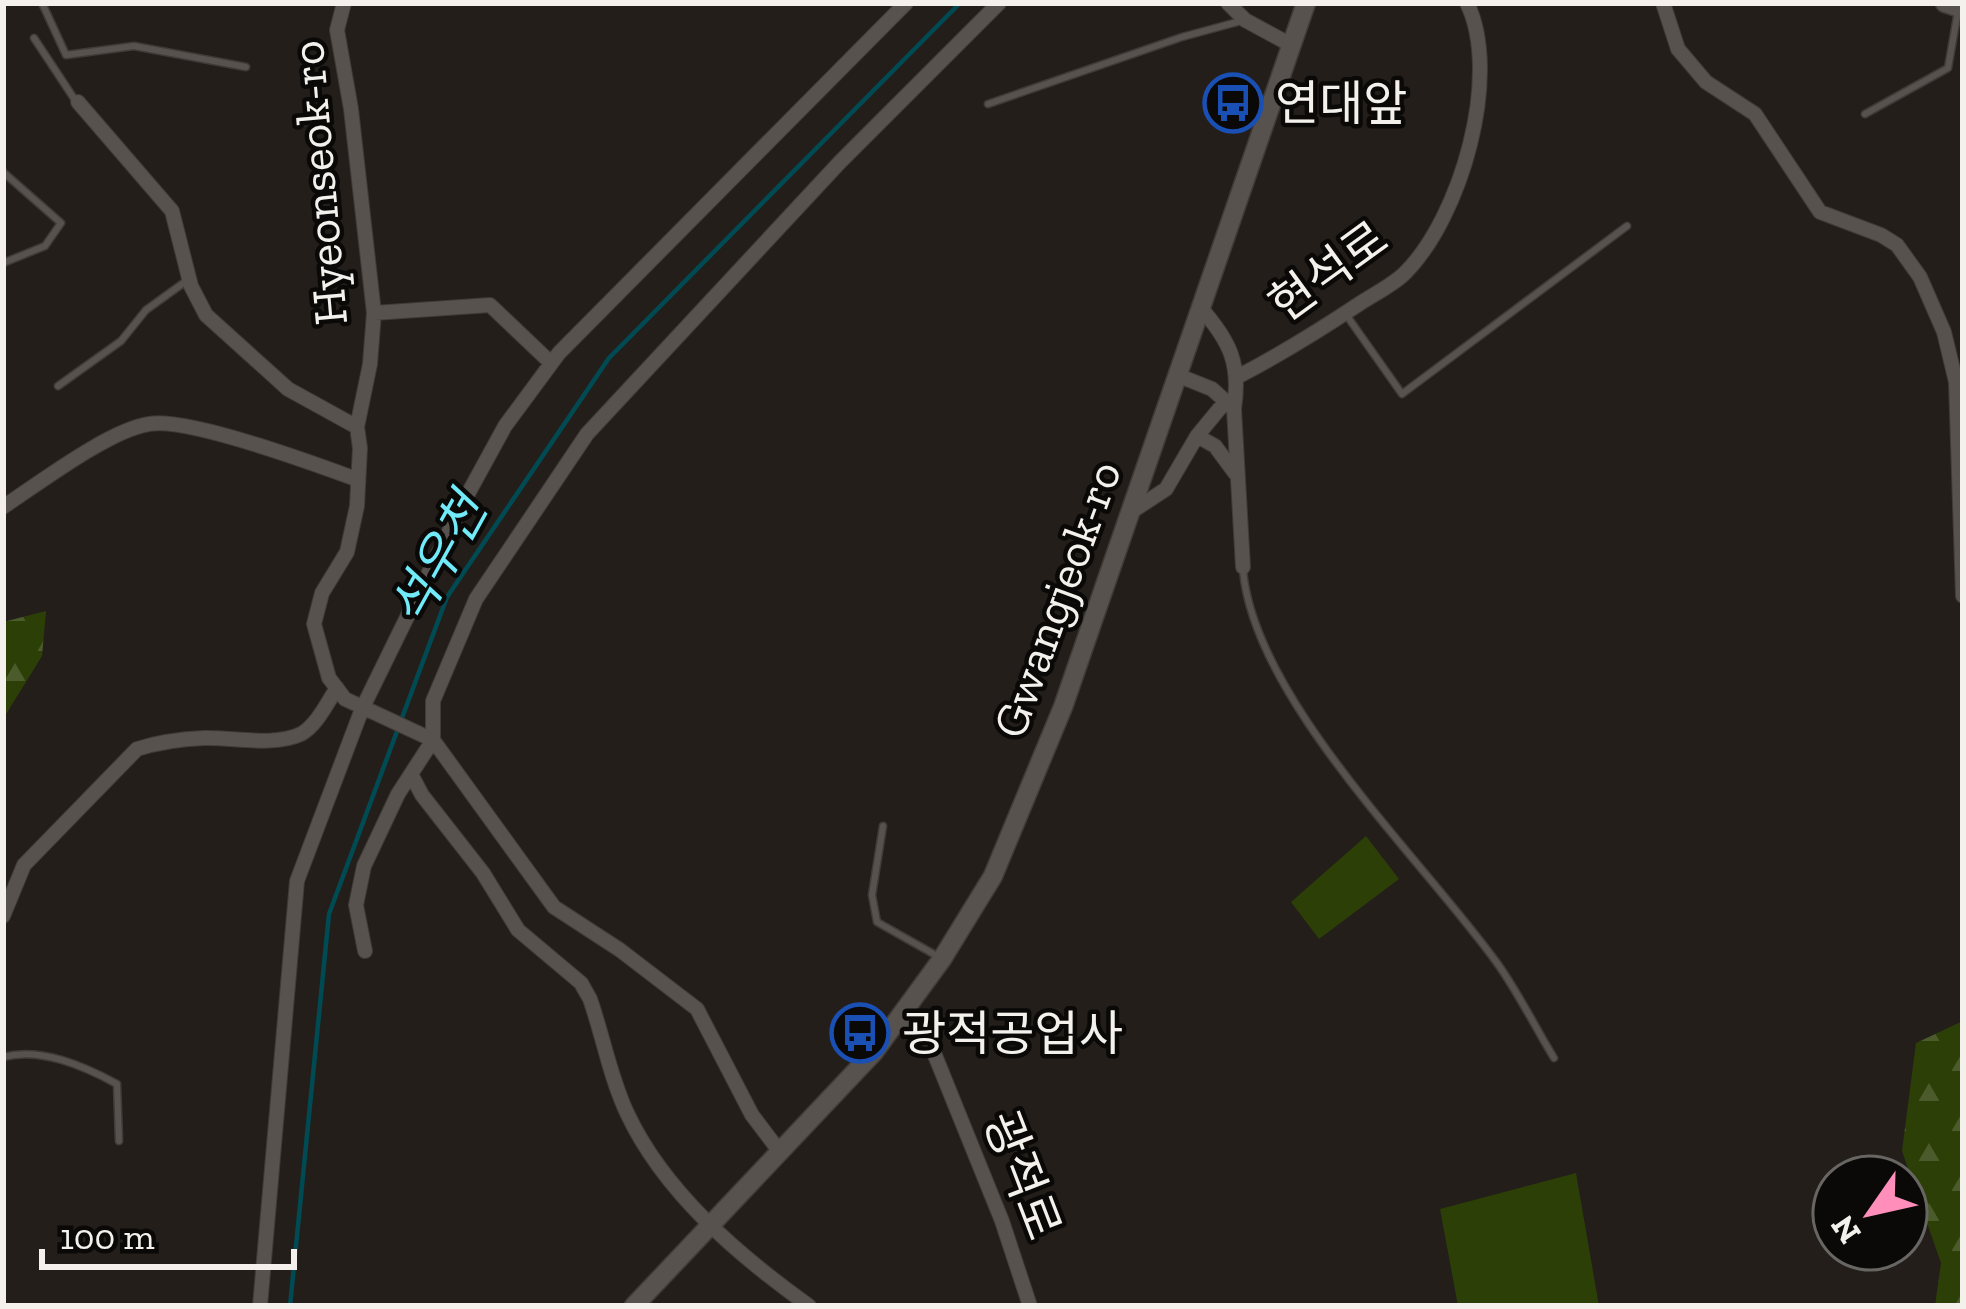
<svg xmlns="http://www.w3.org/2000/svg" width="1966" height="1309" font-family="'Zilla Slab','Noto Sans KR',serif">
<defs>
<pattern id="forest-firs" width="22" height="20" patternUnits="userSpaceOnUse" patternTransform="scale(3)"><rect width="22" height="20" fill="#2c3f07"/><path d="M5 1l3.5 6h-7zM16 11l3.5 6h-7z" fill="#4b5b2b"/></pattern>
</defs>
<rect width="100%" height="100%" fill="#231e1a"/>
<path fill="url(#forest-firs)" d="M46 611 42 656 3 719V622Z
M1963 1021V1306H1935L1941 1263 1902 1151 1916 1043Z"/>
<path fill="#2c3f07" d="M1366 836 1399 879 1319 939 1291 902Z
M1576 1173 1599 1306H1458L1440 1209Z"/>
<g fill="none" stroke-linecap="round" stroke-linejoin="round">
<path stroke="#004b53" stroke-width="4.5" d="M290 1306 329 914 447 597 609 358 960 3"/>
<defs>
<path id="lane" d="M42 3 66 55 134 46 246 67
M34 38 75 100
M988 104 1182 37 1241 21
M1865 114 1948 68 1958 11
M3 172 61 223 45 246 3 263
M1347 316 1402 394 1627 226
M58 386 121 341 146 310 189 279
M1243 570C1254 699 1422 859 1497 963 1518 992 1535 1027 1554 1058
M883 826 872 895 877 922 939 957
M3 1057C41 1047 84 1066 117 1084L119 1141"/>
<path id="street" d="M344 3 337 30 351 109 374 313 370 364 357 427
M1228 3 1245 20 1291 45
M1663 3 1678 49 1706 82 1755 114 1820 212 1881 235 1897 245 1920 277 1944 332 1956 382 1963 596
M78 102 172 211 191 286 206 315 288 389 357 427 360 448 357 506 347 552 322 593 314 624 329 678 345 699 433 740 554 907 620 950 697 1009 752 1115 780 1152
M1200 307C1230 341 1241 364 1234 409
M374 313 490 305 551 363
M1177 375 1212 389 1234 409 1243 567
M1239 376C1281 354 1320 330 1359 304 1374 294 1393 285 1405 273 1461 217 1502 75 1467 3
M1197 436 1215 446 1235 473
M3 507C38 484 109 430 149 424 188 417 315 464 356 479
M1131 512 1166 489 1197 436 1225 402
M412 776 422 795 483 873 518 930 581 983 590 999C603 1036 610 1077 627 1113 664 1192 738 1255 809 1306
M3 916 24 865 137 749C159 742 181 739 204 738 233 737 273 747 301 734 317 725 327 703 337 688
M365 951 356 905 364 866 398 794 433 740V701L476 599 587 434 840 162 999 3
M901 1015 928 1038 1002 1221 1030 1306
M260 1306 297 881 362 709 464 501 505 426 559 353 906 3"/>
<path id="secondary" d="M1945 3 1963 9
M634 1306 874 1052 942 959 993 876 1063 707 1306 3"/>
</defs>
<use href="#lane" stroke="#3f3b38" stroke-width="9"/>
<use href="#street" stroke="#3f3b38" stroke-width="16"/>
<use href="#secondary" stroke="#3f3b38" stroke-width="21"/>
<use href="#lane" stroke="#57524d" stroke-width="6"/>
<use href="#street" stroke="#57524d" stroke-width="14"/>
<use href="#secondary" stroke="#57524d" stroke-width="18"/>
</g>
<defs>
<symbol id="bus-ring" viewBox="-11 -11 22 22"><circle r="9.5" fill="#0a0907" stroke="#1a4fb4" stroke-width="1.5"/><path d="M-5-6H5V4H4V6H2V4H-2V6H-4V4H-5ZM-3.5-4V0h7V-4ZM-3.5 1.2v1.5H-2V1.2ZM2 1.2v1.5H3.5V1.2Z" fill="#1a4fb4"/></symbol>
</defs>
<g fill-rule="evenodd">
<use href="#bus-ring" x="1200" y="70" width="66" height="66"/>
<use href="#bus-ring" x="827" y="1000" width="66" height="66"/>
</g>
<g text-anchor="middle" stroke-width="9" stroke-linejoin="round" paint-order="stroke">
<g font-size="48" fill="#f4f1ed" stroke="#0a0907" text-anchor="start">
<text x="1275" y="120">연대앞</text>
<text x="902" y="1050">광적공업사</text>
</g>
<g font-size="48" fill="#f4f1ed" stroke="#0a0907">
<text transform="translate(318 183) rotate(-95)" y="17">Hyeonseok-ro</text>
<text transform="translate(1328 271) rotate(-36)" y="17">현석로</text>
<text transform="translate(1056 599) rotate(-70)" y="17">Gwangjeok-ro</text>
<text transform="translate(1023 1175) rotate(69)" y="17">광적로</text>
</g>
<g font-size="51" font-style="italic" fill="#71eaf9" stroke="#0a0907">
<text transform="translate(438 560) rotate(-61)" y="18">석우천</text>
</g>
</g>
<rect width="1966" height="1309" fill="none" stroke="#f4f1ed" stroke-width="12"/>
<g transform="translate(1870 1213) rotate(236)"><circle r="57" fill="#0a0907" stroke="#686663" stroke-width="3"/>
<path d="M0-9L21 45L0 30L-21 45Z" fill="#ff8eba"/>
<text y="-18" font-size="33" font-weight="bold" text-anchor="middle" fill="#f4f1ed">N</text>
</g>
<path d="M42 1249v18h252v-18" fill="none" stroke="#f4f1ed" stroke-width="6"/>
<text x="60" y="1249" font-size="36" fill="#f4f1ed" stroke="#0a0907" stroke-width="9" paint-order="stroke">100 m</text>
</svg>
